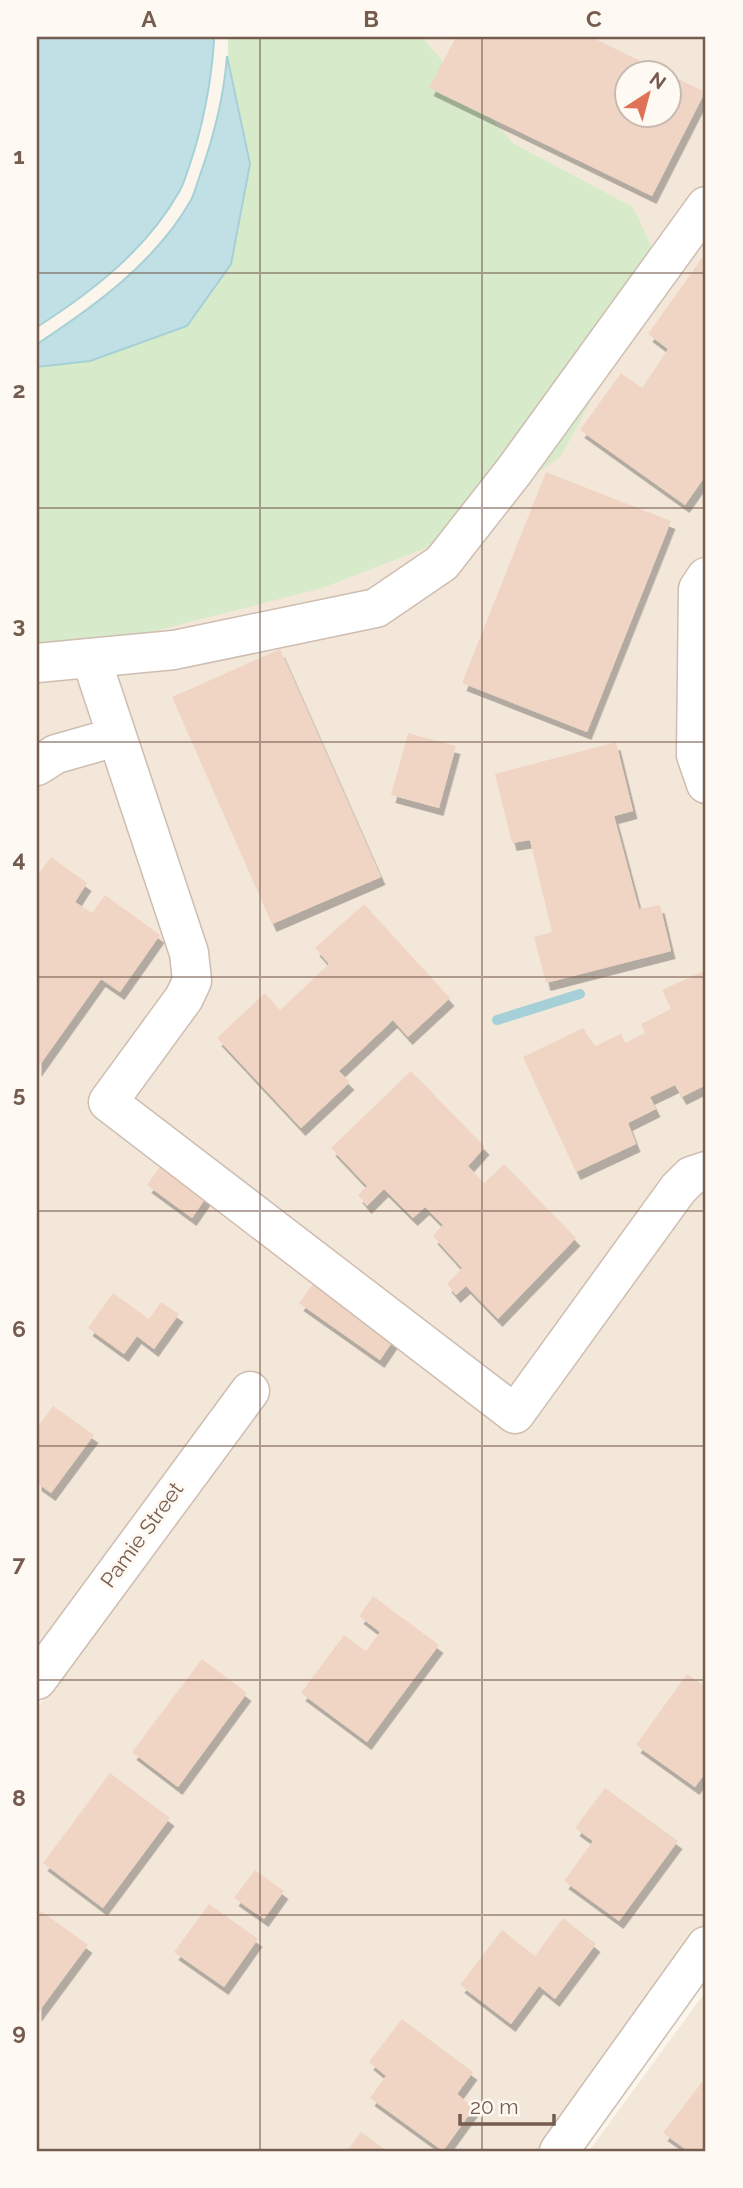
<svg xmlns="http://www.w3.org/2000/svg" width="743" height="2188" font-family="Raleway,sans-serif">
<defs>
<filter id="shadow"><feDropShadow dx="4.5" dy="8" stdDeviation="0" flood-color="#0004"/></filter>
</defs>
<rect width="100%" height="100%" fill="#fcf5eb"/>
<path fill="#f3e7da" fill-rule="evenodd" d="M422 37H706V1936L549 2151H37V1708L247 1419 37 1652V655L662 268 633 207 513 143ZM628 74H670V116H628Z
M706 1991V2151H589Z"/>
<path fill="#d7eac9" d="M228 37H422L513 143 633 207 662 268 561 456 436 544 322 588 119 640 37 655V367L90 361 231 264Z"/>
<path fill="#c0e0e5" stroke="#a6d0d7" stroke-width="2" d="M37 37H213L214 41C211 84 203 126 189 167 186 175 184 184 179 192 146 250 92 292 37 327Z
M227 56 250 164 231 264 187 326 90 361 37 367V344C95 306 156 262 191 200 195 192 197 183 200 175 214 136 224 96 227 56Z"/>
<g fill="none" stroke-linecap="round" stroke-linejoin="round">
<path stroke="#a6d0d7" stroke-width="10" d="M497 1020 580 994"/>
</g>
<path fill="#f0d5c4" filter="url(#shadow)" d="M456 37H591L667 74H628V116H670V75L705 92 652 196 429 88Z
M702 258 706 261V475L685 505 580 430 621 373 642 388 668 349 648 334Z
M546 472 671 521 587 732 462 683Z
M280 649 381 877 272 924 172 697Z
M408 733 456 746 439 808 391 795Z
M616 742 633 811 614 816 639 909 660 905 671 951 546 983 534 937 552 932 530 840 512 843 495 774Z
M51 857 87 883 75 902 92 913 105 895 160 935 120 992 101 979 37 1069V876Z
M364 904 450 998 408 1037 393 1020 339 1071 350 1082 301 1128 217 1038 265 993 280 1010 329 964 315 948Z
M706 970V1085L682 1097 675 1085 650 1097 656 1109 628 1123 636 1144 576 1172 523 1057 583 1028 595 1046 621 1034 625 1043 645 1033 641 1024 671 1009 662 990Z
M411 1071 485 1147 468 1166 484 1183 504 1164 576 1238 498 1319 466 1286 456 1295 447 1284 462 1268 433 1236 443 1225 425 1207 413 1218 384 1189 367 1206 358 1195 367 1186 331 1148Z
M167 1157 212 1189 192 1218 147 1185Z
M321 1273 401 1329 380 1360 299 1303Z
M113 1293 149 1319 161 1302 179 1314 154 1349 137 1336 124 1354 88 1328Z
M53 1406 94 1435 51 1493 37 1483V1428Z
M373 1596 439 1645 367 1742 301 1693 344 1635 366 1651 380 1632 359 1616Z
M202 1659 247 1693 178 1787 132 1752Z
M687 1674 706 1687V1772L695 1787 636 1745Z
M110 1773 170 1818 103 1908 43 1863Z
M605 1788 678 1841 619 1921 564 1881 593 1841 575 1828Z
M255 1870 284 1891 264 1919 234 1898Z
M209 1904 258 1939 224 1987 174 1952Z
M41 1911 88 1945 37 2014V1918Z
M563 1918 596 1944 555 1999 539 1986 511 2024 460 1985 502 1930 535 1956Z
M402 2019 473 2072 457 2094 474 2108 443 2151 370 2098 386 2076 369 2062Z
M702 2082 706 2085V2151H688L663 2133Z
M361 2132 387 2151H347Z"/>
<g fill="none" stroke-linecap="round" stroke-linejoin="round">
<defs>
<path id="minor" d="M706 577 698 589 696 755 706 784
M91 658 189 953 192 981 184 998 108 1102 515 1414 678 1189 691 1176 706 1171
M37 663 174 650 376 608 442 563 514 471 706 206
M37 766 56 754 116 737
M37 1680 250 1391
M559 2151 706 1946"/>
</defs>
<use href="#minor" stroke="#cebdb1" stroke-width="41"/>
<use href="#minor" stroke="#fff" stroke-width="38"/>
</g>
<path fill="none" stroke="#765c4f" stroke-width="2" stroke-opacity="0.55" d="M260 37V2151M482 37V2151M37 273H706M37 508H706M37 742H706M37 977H706M37 1211H706M37 1446H706M37 1680H706M37 1915H706"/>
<g text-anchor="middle" stroke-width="6" stroke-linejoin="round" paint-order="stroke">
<g font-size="21" fill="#765c4f" stroke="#fef9f2">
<text transform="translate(142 1535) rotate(-54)" y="7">Pamie Street</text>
</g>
</g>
<rect width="743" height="2188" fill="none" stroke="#fef9f2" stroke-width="77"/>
<g transform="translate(648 94) rotate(36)"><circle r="33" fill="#fef9f2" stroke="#c8bab1" stroke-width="2"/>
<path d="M0-5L12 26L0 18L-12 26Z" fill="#df7357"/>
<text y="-10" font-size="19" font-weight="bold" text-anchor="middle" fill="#765c4f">N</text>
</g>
<path d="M460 2114v10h94v-10" fill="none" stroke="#765c4f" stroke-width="3.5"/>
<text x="470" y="2114" font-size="21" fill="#765c4f" stroke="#fef9f2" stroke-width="5" paint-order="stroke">20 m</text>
<rect x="38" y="38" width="666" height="2112" fill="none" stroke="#765c4f" stroke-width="2.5"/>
<g font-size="23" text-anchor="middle" font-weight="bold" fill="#765c4f">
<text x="149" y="27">A</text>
<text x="371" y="27">B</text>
<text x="594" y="27">C</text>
<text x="19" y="164">1</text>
<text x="19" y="398">2</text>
<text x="19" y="633">3</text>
<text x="19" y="867">4</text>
<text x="19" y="1102">5</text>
<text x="19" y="1337">6</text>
<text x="19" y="1571">7</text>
<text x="19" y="1806">8</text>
<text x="19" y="2040">9</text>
</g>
</svg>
